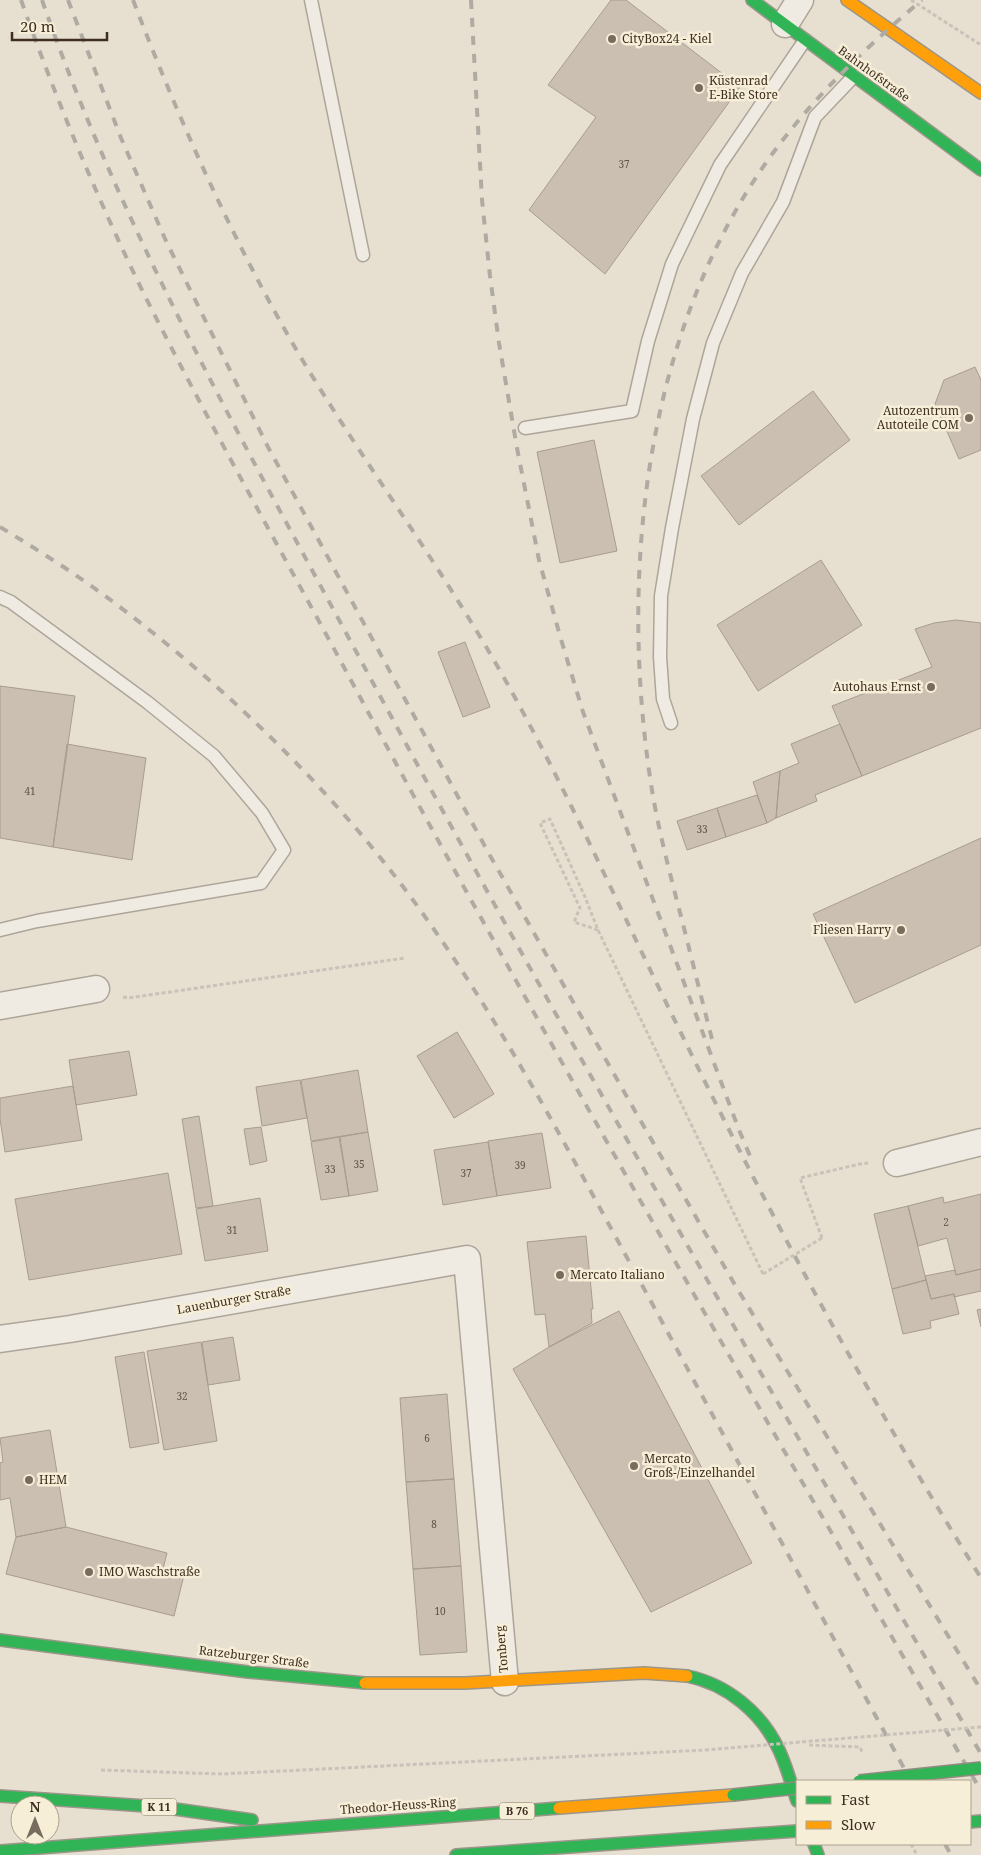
<svg xmlns="http://www.w3.org/2000/svg" width="981" height="1855" font-family="'Noto Serif',serif">
<rect width="100%" height="100%" fill="#e7e0d1"/>
<path fill="#cbbfb2" stroke="#a89c90" d="M611 0H626L740 87 605 274 529 210 596 117 548 85Z
M975 367 981 380V450L959 459 935 404 944 380Z
M813 391 850 440 739 525 701 476Z
M594 440 617 551 560 563 537 452Z
M821 560 862 625 758 691 717 625Z
M956 620 981 623V728L862 776 832 706 932 667 915 629 934 623Z
M465 642 490 707 463 717 438 652Z
M0 686 75 696 53 847 0 838Z
M840 724 862 776 815 795 817 801 776 818 780 771 799 763 791 744Z
M67 744 146 758 132 860 53 847Z
M780 771 776 818 767 823 753 782Z
M757 795 767 823 726 837 717 808Z
M717 808 726 837 687 850 677 821Z
M981 838V945L855 1003 813 914Z
M457 1032 494 1094 454 1118 417 1056Z
M129 1051 137 1095 76 1105 69 1060Z
M358 1070 368 1132 311 1141 301 1080Z
M300 1080 307 1118 262 1126 256 1087Z
M73 1086 82 1140 5 1152 0 1119V1098Z
M199 1116 213 1206 196 1208 182 1119Z
M261 1127 267 1161 250 1165 244 1129Z
M368 1132 378 1191 349 1196 340 1137Z
M542 1133 551 1188 497 1196 488 1141Z
M339 1137 349 1196 321 1200 311 1142Z
M488 1142 497 1196 443 1205 434 1150Z
M168 1173 182 1254 29 1280 15 1199Z
M981 1194V1269L956 1275 947 1238 918 1246 908 1206 943 1197 944 1203Z
M260 1198 268 1251 205 1261 196 1209Z
M908 1206 926 1280 892 1289 874 1214Z
M586 1236 593 1309H591L592 1323 549 1347 545 1314 535 1315 527 1242Z
M981 1269V1291L954 1297V1294L931 1299 925 1276 955 1270 956 1275Z
M926 1280 931 1299 954 1294 959 1314 930 1321 931 1328 903 1334 892 1289Z
M981 1309V1327L977 1310Z
M619 1311 752 1563 651 1612 513 1369 549 1347Z
M233 1337 240 1380 208 1385 202 1342Z
M201 1342 217 1441 164 1450 147 1351Z
M144 1352 159 1443 130 1448 115 1357Z
M447 1394 454 1479 406 1482 400 1398Z
M50 1430 66 1527 16 1537 10 1498 0 1500V1463L3 1462 0 1438Z
M454 1479 461 1566 413 1569 406 1482Z
M66 1527 167 1553 163 1569 184 1575 174 1616 6 1574 16 1537Z
M461 1566 467 1652 420 1655 413 1569Z"/>
<g fill="none" stroke-linecap="round" stroke-linejoin="round">
<defs>
<path id="lane" d="M311 0 363 255
M525 428 632 411 648 341 672 264 720 165 805 40
M0 597 11 602 147 702 214 756 262 813 284 850 261 883 37 921 0 930
M671 723 663 699 660 657 661 596 672 528 693 419 713 343 742 273 783 202 815 117 854 76"/>
<path id="street" d="M785 24 800 0
M0 1006 96 989
M897 1163 981 1142
M0 1339 70 1329 467 1259 505 1682"/>
<path id="fast" d="M752 0 981 170
M0 1640 248 1672 365 1683
M687 1676C727 1684 762 1713 779 1750 787 1767 791 1784 797 1801
M0 1796 161 1807 252 1820
M970 1822 981 1821
M814 1844 818 1855
M0 1851 559 1808
M456 1855 797 1831"/>
<path id="slow" d="M847 0 981 93
M365 1683H465L644 1673 687 1676
M559 1808 733 1795"/>
</defs>
<use href="#lane" stroke="#ada599" stroke-width="15"/>
<use href="#street" stroke="#ada599" stroke-width="29"/>
<use href="#fast" stroke="#9c958a" stroke-width="14"/>
<use href="#slow" stroke="#9c958a" stroke-width="14"/>
<path stroke="#c8c2b9" stroke-width="3" stroke-dasharray="4 2.5" stroke-linecap="butt" d="M911 0 981 45
M598 930 574 922 580 908 540 823 550 819 585 897 598 930 763 1274
M123 997 128 998 405 958
M822 1238 800 1178 860 1164 868 1163
M809 1745 860 1747 862 1752
M101 1770 222 1774 705 1750
M911 1844 917 1855"/>
<use href="#lane" stroke="#efebe3" stroke-width="12"/>
<use href="#street" stroke="#efebe3" stroke-width="26"/>
<use href="#fast" stroke="#30b455" stroke-width="11"/>
<use href="#slow" stroke="#ff9f0a" stroke-width="11"/>
<path stroke="#afaaa2" stroke-width="4" stroke-dasharray="9 9" stroke-linecap="butt" d="M21 0C56 99 97 198 143 292 207 420 278 545 346 671 549 1049 766 1419 981 1791
M42 0C122 231 244 443 359 657 558 1027 771 1390 981 1754
M68 0 121 138 166 241 268 447 488 852 635 1111 735 1285 981 1690
M133 0C179 120 232 239 297 351 366 467 448 575 513 694 574 805 625 920 681 1033 772 1220 871 1402 981 1578
M471 0 482 200 490 276 499 343 517 448 539 560 560 636 583 712 739 1130 750 1156
M0 527C38 550 76 574 112 601 204 670 291 751 365 839 475 970 554 1125 636 1274 728 1443 819 1612 911 1781
M712 1039C700 993 689 947 677 901 667 862 657 823 651 784 618 569 645 318 782 141 822 89 871 43 922 0
M945 1844 951 1855"/>
<defs>
<path id="fast-bridge" d="M859 1781 981 1768
M733 1795 797 1788"/>
</defs>
<use href="#fast-bridge" stroke="#928b80" stroke-width="14" stroke-linecap="butt"/>
<path stroke="#c8c2b9" stroke-width="3" stroke-dasharray="4 2.5" stroke-linecap="butt" d="M763 1274 822 1238
M705 1750 981 1727"/>
<use href="#fast-bridge" stroke="#30b455" stroke-width="11"/>
</g>
<g fill="#786c5e" stroke="#f7eed8" stroke-width="2">
<circle cx="612" cy="39" r="5"/>
<circle cx="699" cy="88" r="5"/>
<circle cx="969" cy="418" r="5"/>
<circle cx="931" cy="687" r="5"/>
<circle cx="901" cy="930" r="5"/>
<circle cx="560" cy="1275" r="5"/>
<circle cx="634" cy="1466" r="5"/>
<circle cx="29" cy="1480" r="5"/>
<circle cx="89" cy="1572" r="5"/>
</g>
<g text-anchor="middle" stroke-width="5" stroke-linejoin="round" paint-order="stroke">
<g font-size="10" fill="#605244">
<text x="624" y="168">37</text>
<text x="30" y="795">41</text>
<text x="702" y="833">33</text>
<text x="359" y="1168">35</text>
<text x="520" y="1169">39</text>
<text x="330" y="1173">33</text>
<text x="466" y="1177">37</text>
<text x="946" y="1226">2</text>
<text x="232" y="1234">31</text>
<text x="182" y="1400">32</text>
<text x="427" y="1442">6</text>
<text x="434" y="1528">8</text>
<text x="440" y="1615">10</text>
</g>
<g fill="#f7eed8" stroke="#756857" stroke-width="1">
<rect x="141.5" y="1798.5" width="35" height="17" rx="4"/>
<rect x="499.5" y="1802.5" width="35" height="17" rx="4"/>
</g>
<g font-size="11" font-weight="bold" fill="#3d2e20">
<text x="159" y="1811">K 11</text>
<text x="517" y="1815">B 76</text>
</g>
<g font-size="12" fill="#3d2e20" stroke="#f7eed8" text-anchor="start">
<text x="622" y="43">CityBox24 - Kiel</text>
<text x="709" y="85">Küstenrad<tspan x="709" dy="14">E-Bike Store</tspan></text>
<text x="959" y="415" text-anchor="end">Autozentrum<tspan x="959" dy="14">Autoteile COM</tspan></text>
<text x="921" y="691" text-anchor="end">Autohaus Ernst</text>
<text x="891" y="934" text-anchor="end">Fliesen Harry</text>
<text x="570" y="1279">Mercato Italiano</text>
<text x="644" y="1463">Mercato<tspan x="644" dy="14">Groß-/Einzelhandel</tspan></text>
<text x="39" y="1484">HEM</text>
<text x="99" y="1576">IMO Waschstraße</text>
</g>
<g font-size="12" fill="#3d2e20" stroke="#f7eed8">
<text transform="translate(874 74) rotate(36)" y="4">Bahnhofstraße</text>
<text transform="translate(234 1300) rotate(-10)" y="4">Lauenburger Straße</text>
<text transform="translate(502 1649) rotate(-95)" y="4">Tonberg</text>
<text transform="translate(254 1657) rotate(7)" y="4">Ratzeburger Straße</text>
<text transform="translate(398 1806) rotate(-4)" y="4">Theodor-Heuss-Ring</text>
</g>
</g>
<rect x="796" y="1780" width="175" height="65" fill="#f7eed8" stroke="#ada18e"/>
<rect x="806" y="1796" width="25" height="8" fill="#30b455" stroke="#ada18e"/>
<text x="841" y="1805" font-size="15" fill="#3d2e20">Fast</text>
<rect x="806" y="1821" width="25" height="8" fill="#ff9f0a" stroke="#ada18e"/>
<text x="841" y="1830" font-size="15" fill="#3d2e20">Slow</text>
<g transform="translate(35 1820)"><circle r="24" fill="#f7eed8" stroke="#ada18e"/>
<path d="M0-4L9 19L0 12L-9 19Z" fill="#786c5e"/>
<text y="-8" font-size="14" font-weight="bold" text-anchor="middle" fill="#3d2e20">N</text>
</g>
<path d="M12 32v8h95v-8" fill="none" stroke="#3d2e20" stroke-width="2.5"/>
<text x="20" y="32" font-size="15" fill="#3d2e20" stroke="#f7eed8" stroke-width="4" paint-order="stroke">20 m</text>
</svg>
